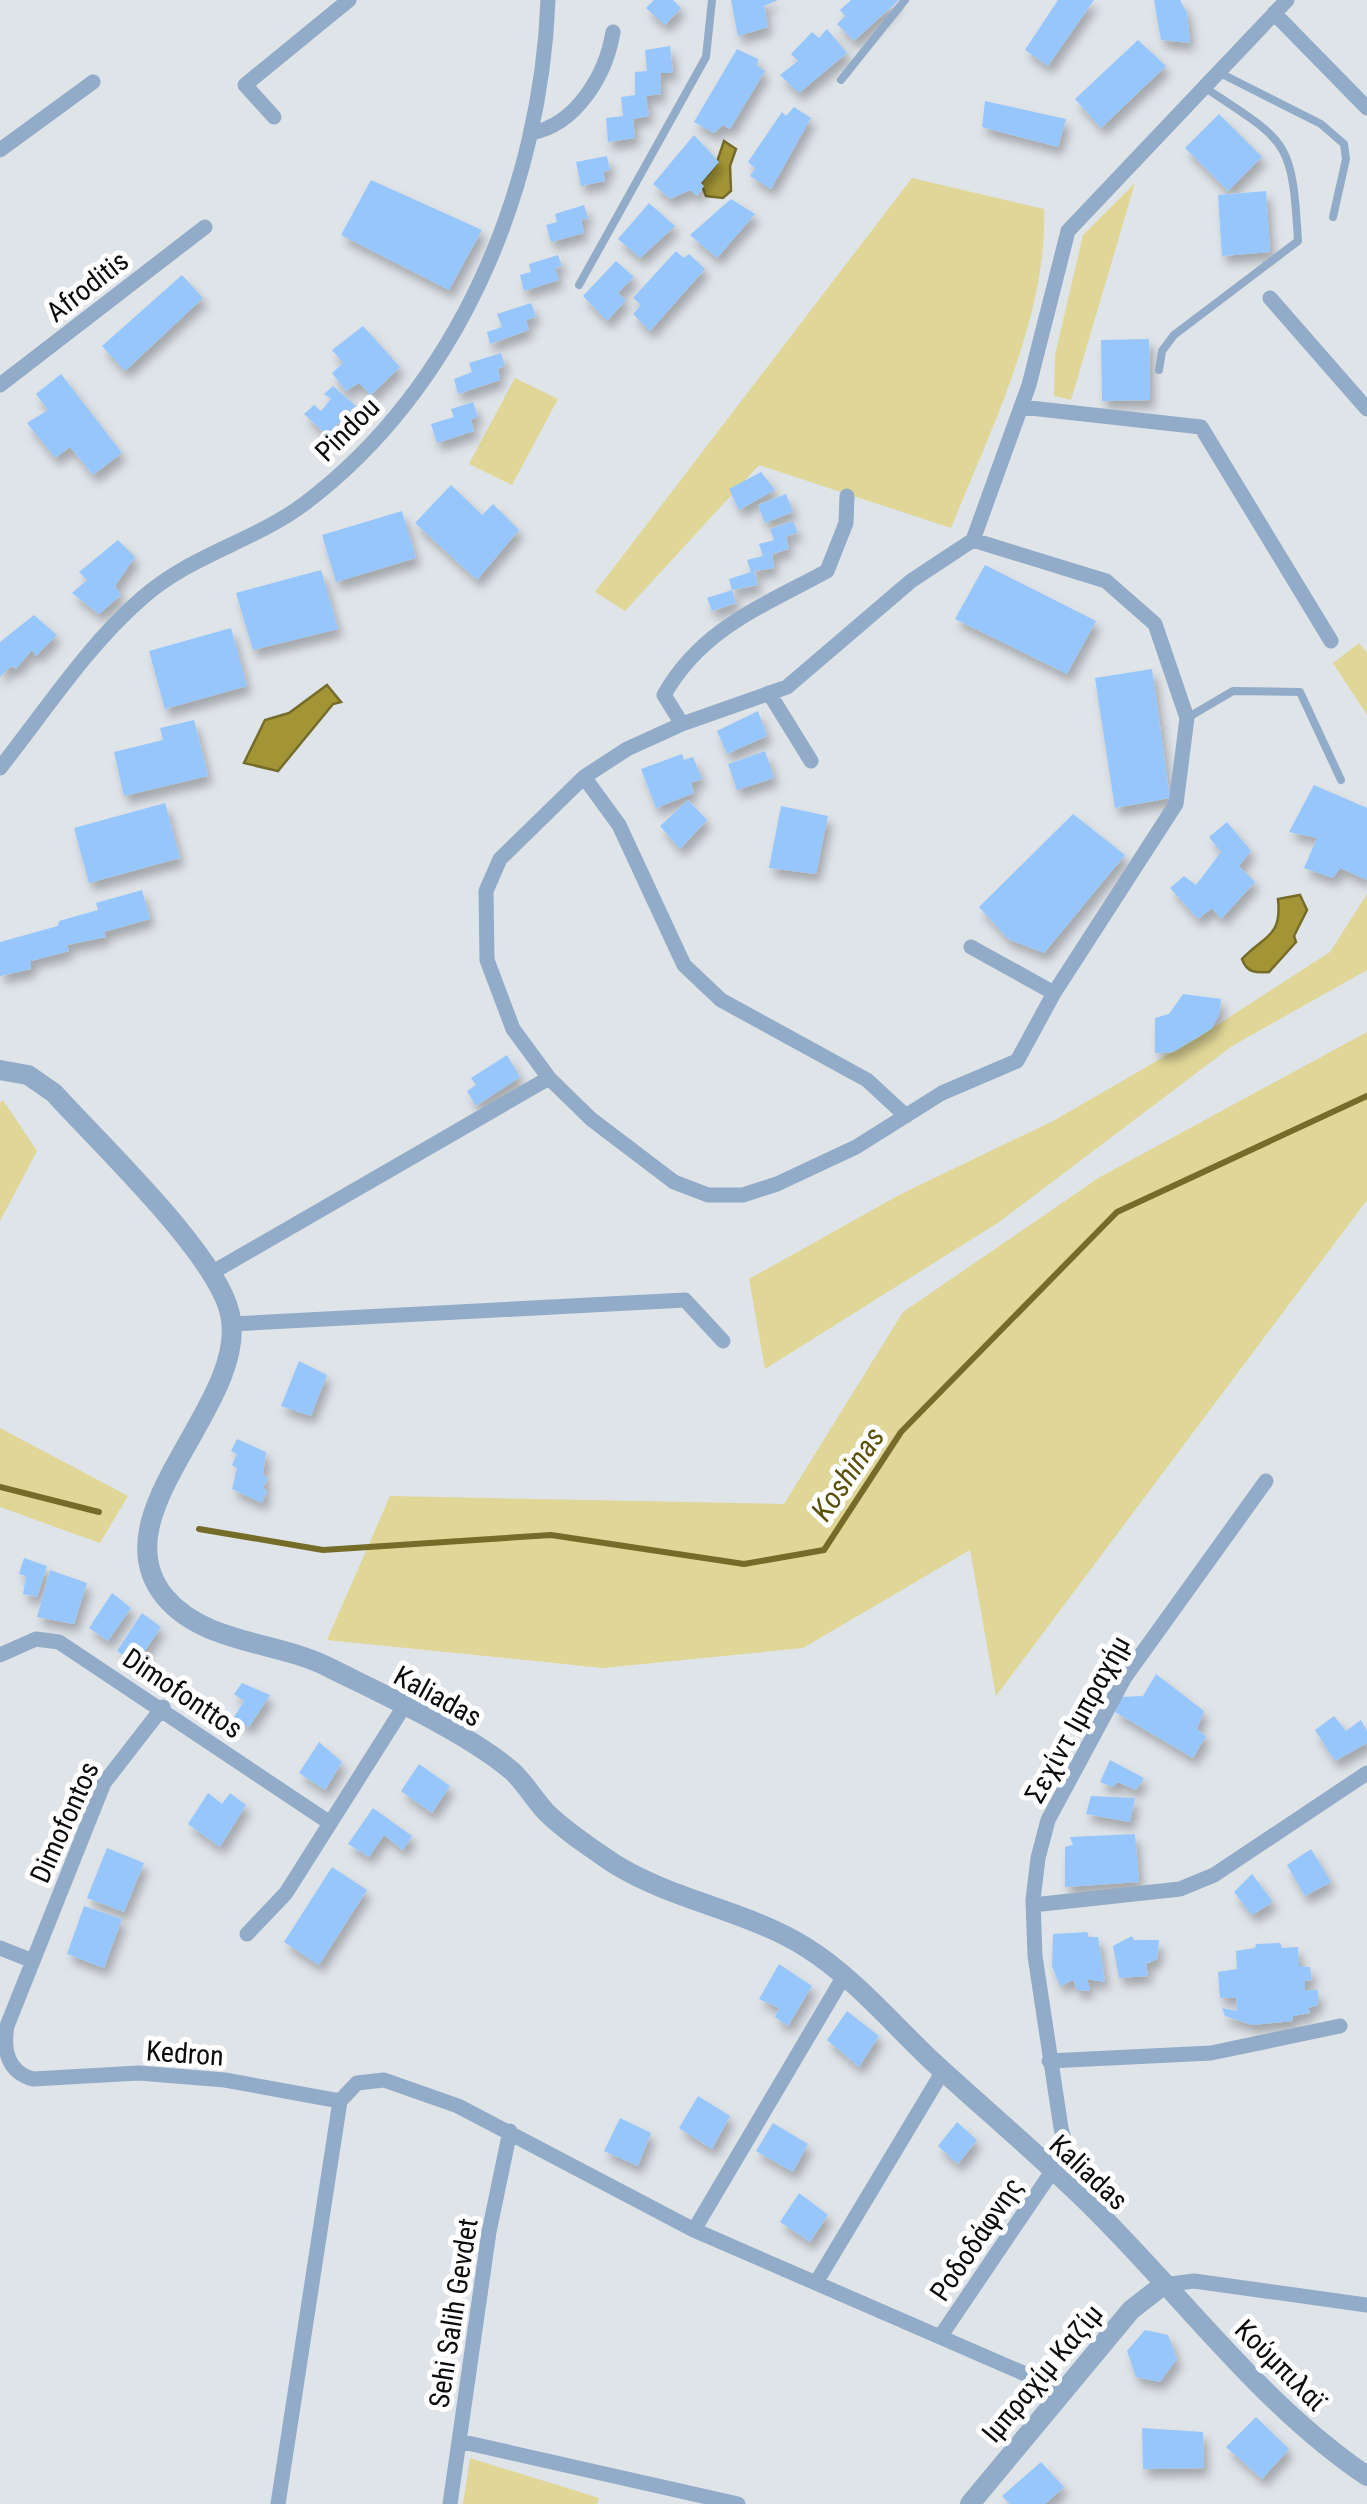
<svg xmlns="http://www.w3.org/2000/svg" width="1367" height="2504" font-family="'Roboto Condensed',sans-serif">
<defs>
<filter id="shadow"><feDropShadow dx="4.5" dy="8" stdDeviation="5" flood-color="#0004"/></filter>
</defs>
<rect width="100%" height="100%" fill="#dfe4e9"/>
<path fill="#dfd697" d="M912 178 1044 209C1048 315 990 431 951 528L759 465 625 611 595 592Z
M1135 183 1071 400 1054 396 1055 355 1083 235Z
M515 378 558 399 512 485 469 464Z
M1359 643 1367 653V715L1333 663Z
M1367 894V970L1232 1046 999 1222 765 1369 749 1279 901 1194 1053 1121 1200 1036 1330 952Z
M1367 1032V1200L996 1696 970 1550 803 1648 603 1668 327 1640 390 1496 784 1504 903 1312 1100 1177Z
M3 1100 37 1151 0 1221V1103Z
M0 1428 128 1496 100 1543 0 1507Z
M470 2458 599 2498 597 2504H463Z"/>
<path fill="#a39536" stroke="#756c2a" stroke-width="2.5" d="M724 141 736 149 730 166 731 191 723 198 706 196 701 183 716 165Z
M327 685 341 702 333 704 278 771 244 763 265 720 289 713Z
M1300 895 1307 910 1294 936 1296 942 1269 972C1256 973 1247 973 1242 959 1266 934 1282 937 1278 899Z"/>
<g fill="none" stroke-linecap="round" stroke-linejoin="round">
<path stroke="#756c2a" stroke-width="6" d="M0 1487 99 1512
M199 1529 323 1550 551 1535 744 1564 824 1550 901 1432 1117 1212 1367 1096"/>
</g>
<path fill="#96c6fc" filter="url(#shadow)" d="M654 0H673L681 8 665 25 646 8Z
M731 0H778L764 6 768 27 738 36Z
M851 0H899L854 41 837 24 845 16 840 10Z
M1058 0H1094L1048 66 1025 50Z
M1154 0H1180L1187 13 1190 43 1161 40Z
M827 29 847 53 799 93 780 75 798 61 791 54 812 32 819 38Z
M1138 40 1166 66 1101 128 1075 99Z
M670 46 673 73H660L661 94 646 96 649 116 633 119 635 138 608 142 606 118 623 116 621 97 635 95V72L647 71 645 50Z
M737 49 758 59 757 66 765 71 730 129 723 125 714 133 694 122Z
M985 101 1066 119 1058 147 982 127Z
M794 107 811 118 771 189 750 176 755 168 748 162 782 112 786 116Z
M1219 114 1262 157 1228 191 1185 148Z
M694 135 719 162 701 183 704 186 697 196 690 190 670 199 653 184Z
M607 156 610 170 603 172 605 181 581 186 576 162Z
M371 180 482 230 449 290 341 235Z
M1266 191 1270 252 1222 256 1218 195Z
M731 199 755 214 717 258 690 235Z
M649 203 675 226 640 258 618 239Z
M584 205 588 218 581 220 584 233 551 242 546 225 557 222 555 214Z
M676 251 684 258 689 254 705 269 650 331 633 314 641 305 633 298Z
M558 255 562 266 555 268 559 280 524 291 520 275 531 272 529 264Z
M616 261 634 277 618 293 626 300 607 321 583 296Z
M182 275 203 298 125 371 102 346Z
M531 303 536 317 526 320 529 330 490 344 487 332 502 327 497 314Z
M363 326 400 367 371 395 359 383 346 391 332 373 343 363 332 350Z
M1149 339 1150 400 1102 401 1101 340Z
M501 353 505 366 498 368 500 380 458 394 454 379 472 372 469 363Z
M61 374 122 453 93 475 70 447 55 458 27 423 48 410 36 394Z
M333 386 358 408 335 426 339 429 330 438 304 414 314 405 321 411 331 399 324 394Z
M473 402 478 417 471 419 474 431 437 443 431 424 454 417 451 409Z
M761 472 775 490 739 510 729 489Z
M451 485 482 515 493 504 519 530 477 580 415 523Z
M786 494 793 512 765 523 758 505Z
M402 511 416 558 336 582 322 535Z
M793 521 798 533 786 536 789 549 772 554 774 568 754 571 758 585 732 590 729 579 751 572 747 560 763 556 759 544 774 540 770 529Z
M118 540 135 557 115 586 121 595 99 614 72 593 87 580 79 572Z
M985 565 1096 621 1067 674 955 619Z
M321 570 338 629 253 650 236 593Z
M732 590 736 603 712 611 707 598Z
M34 615 57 635 36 656 32 650 16 669 11 666 0 677V642Z
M231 628 247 686 165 709 149 651Z
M1152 669 1170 798 1115 808 1095 678Z
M758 711 767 736 727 754 717 731Z
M194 720 208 776 124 796 114 752 163 740 160 728Z
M765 751 774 778 737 790 728 764Z
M682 754 684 760 693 757 702 779 691 783 694 793 656 808 641 769Z
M1314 785 1367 808V880L1340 868 1333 878 1304 868 1317 838 1289 832Z
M688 800 707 820 680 849 660 826Z
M165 803 180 858 89 883 74 828Z
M781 806 828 816 816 874 769 868Z
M1073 814 1125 855 1044 953 1008 939 979 907Z
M1227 822 1251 851 1239 866 1255 882 1221 919 1212 908 1198 919 1170 888 1184 876 1196 885 1221 852 1209 837Z
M142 890 150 919 104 932 106 937 67 945 69 951 31 961V969L0 976V942L58 926 59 921 98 910 96 903Z
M1183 994 1221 999 1219 1015 1211 1029 1190 1042 1173 1052 1155 1053V1018L1169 1014Z
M507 1055 520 1077 476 1106 467 1091 476 1085 471 1078Z
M299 1361 327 1375 311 1416 281 1406Z
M237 1439 266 1452 263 1475 268 1478 263 1488 267 1491 262 1503 232 1489 237 1468 232 1465 237 1454 231 1451Z
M24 1558 47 1566 37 1597 23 1594 26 1576 19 1574Z
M50 1570 87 1583 74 1624 37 1617Z
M112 1593 131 1608 108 1641 89 1628Z
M142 1613 161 1627 136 1664 117 1651Z
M1156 1674 1204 1711 1197 1729 1206 1736 1193 1758 1115 1712 1121 1697 1143 1696Z
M242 1683 270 1695 249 1727 234 1717 244 1701 234 1694Z
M1334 1716 1346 1731 1361 1720 1367 1731V1743L1335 1761 1315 1730Z
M319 1742 342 1762 325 1790 299 1773Z
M1110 1760 1144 1778 1136 1790 1118 1782 1113 1787 1100 1782Z
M419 1764 450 1786 432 1813 401 1791Z
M208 1793 222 1804 230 1793 246 1805 220 1847 188 1824Z
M1091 1796 1135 1798 1130 1822 1086 1814Z
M373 1808 412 1836 403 1850 384 1835 369 1857 348 1844Z
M1135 1834 1139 1882 1065 1887V1847L1073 1845 1070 1837Z
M107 1848 144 1863 124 1912 87 1898Z
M1311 1849 1331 1882 1305 1896 1287 1865Z
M332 1867 367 1890 319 1965 284 1942Z
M1252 1874 1273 1902 1252 1915 1234 1892Z
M84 1906 122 1919 104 1968 67 1954Z
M1087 1932 1089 1937H1098L1105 1982 1087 1979 1090 1990 1078 1991 1073 1980 1060 1986 1052 1966 1053 1934Z
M1132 1936 1134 1940H1159L1157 1959 1146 1964 1148 1976 1119 1978 1113 1946Z
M1280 1943 1282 1948 1298 1947 1299 1966 1310 1967 1312 1980 1305 1981V1990H1318V2005L1308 2008 1310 2013 1293 2016 1292 2021 1252 2025 1225 2016 1222 2008 1237 2011 1236 1998H1220L1218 1972 1237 1969 1236 1951 1255 1948 1256 1944Z
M779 1964 812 1986 788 2026 775 2017 779 2008 759 1999Z
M847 2011 879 2036 859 2067 827 2040Z
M698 2096 730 2116 712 2149 679 2128Z
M620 2118 651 2133 638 2166 604 2151Z
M957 2122 977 2140 958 2164 938 2146Z
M773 2123 808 2144 793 2172 756 2151Z
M799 2193 828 2215 810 2242 780 2222Z
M1145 2330 1168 2335 1177 2359 1160 2382 1136 2377 1127 2351Z
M1256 2417 1289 2449 1262 2479 1226 2447Z
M1142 2428 1203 2432 1204 2468 1143 2469Z
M1041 2462 1064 2487 1045 2504H1010L1002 2496Z"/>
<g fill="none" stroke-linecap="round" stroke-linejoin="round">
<path stroke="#91abc8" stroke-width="8" d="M1218 72 1321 124 1344 144 1346 159 1333 217
M841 80 905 0
M579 285 706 57 712 0
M1159 370 1162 351 1174 335 1298 241C1292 138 1288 143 1204 87
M1187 718 1233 691 1300 692 1341 780"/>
<path stroke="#91abc8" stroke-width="15" d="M1274 13 1367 108
M274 117 245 85 349 0
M531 133C576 125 606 75 613 32
M0 150 93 82
M1270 298 1367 409
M0 385 205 227
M1021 407 1201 427 1331 641
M973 540 1106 581 1155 624 1187 718 1176 804 1054 993 1017 1061 942 1093 856 1147 777 1184 743 1195H708L674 1182 591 1119 549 1078 513 1029 487 960 486 891 500 859 584 777 627 749 682 724 787 687 911 581Z
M973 540 1029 385 1068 231 1287 0
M769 693 811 761
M682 724 664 695C702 628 763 606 827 571L846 523 847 496
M0 768C45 711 87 646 141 599 190 555 253 542 304 504 458 389 541 188 548 0
M584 777 619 825 684 965 721 1000 867 1080 906 1116
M971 947 1054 993
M213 1272 549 1078
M232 1324 685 1300 723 1341
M0 1655 36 1639 59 1642 330 1823
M163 1707 104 1783 7 2026C3 2049 7 2072 33 2079L139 2073 225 2080 340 2101
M1033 1905 1180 1889 1214 1875 1367 1773
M247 1934 286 1893 403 1708
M0 1948 33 1961
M1049 2061 1211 2053 1340 2026
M1078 2193 1061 2128 1035 1956 1033 1900 1038 1858 1048 1820 1125 1677 1266 1481
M694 2230 844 1976
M817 2281 943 2071
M1163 2285 1194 2281 1367 2305
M942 2334 1051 2173
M459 2441 738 2504
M278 2504 340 2101 357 2083 384 2080 458 2106 694 2230 1062 2390
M450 2504 489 2232 510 2131"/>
<path stroke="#91abc8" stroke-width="20" d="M0 1070 28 1075 54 1093C99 1143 217 1254 230 1314 250 1404 96 1514 165 1597 204 1644 277 1641 328 1667 382 1694 468 1733 512 1771 525 1783 534 1799 546 1812 565 1831 591 1848 613 1863 673 1901 747 1910 807 1948 853 1977 892 2023 932 2061 981 2106 1033 2150 1081 2196 1177 2288 1256 2401 1367 2476
M970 2504 1131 2310 1163 2285"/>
</g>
<g text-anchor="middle" stroke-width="10" stroke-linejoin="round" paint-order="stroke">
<g font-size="28" fill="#0a0c0d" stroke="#fff">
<text transform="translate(87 286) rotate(-38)" y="10">Afroditis</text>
<text transform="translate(347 429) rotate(-45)" y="10">Pindou</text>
<text transform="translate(183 1693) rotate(34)" y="10">Dimofonttos</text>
<text transform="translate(438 1696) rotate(29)" y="10">Kaliadas</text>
<text transform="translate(1077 1719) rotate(-61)" y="10">Σεχίντ Ιμπραχήμ</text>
<text transform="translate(64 1822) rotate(-66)" y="10">Dimofontos</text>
<text transform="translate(185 2053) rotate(4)" y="10">Kedron</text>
<text transform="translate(1089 2172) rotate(43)" y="10">Kaliadas</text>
<text transform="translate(976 2239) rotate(-56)" y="10">Ροδοδάφνης</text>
<text transform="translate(453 2313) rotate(-81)" y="10">Sehi Salih Gevdet</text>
<text transform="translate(1281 2365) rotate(45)" y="10">Κούμπιλαϊ</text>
<text transform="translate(1042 2373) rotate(-50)" y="10">Ιμπραχίμ Καζίμ</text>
</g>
<g font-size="30" font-style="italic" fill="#5d5209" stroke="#fff">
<text transform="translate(848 1474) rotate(-56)" y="10">Koshinas</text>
</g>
</g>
</svg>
